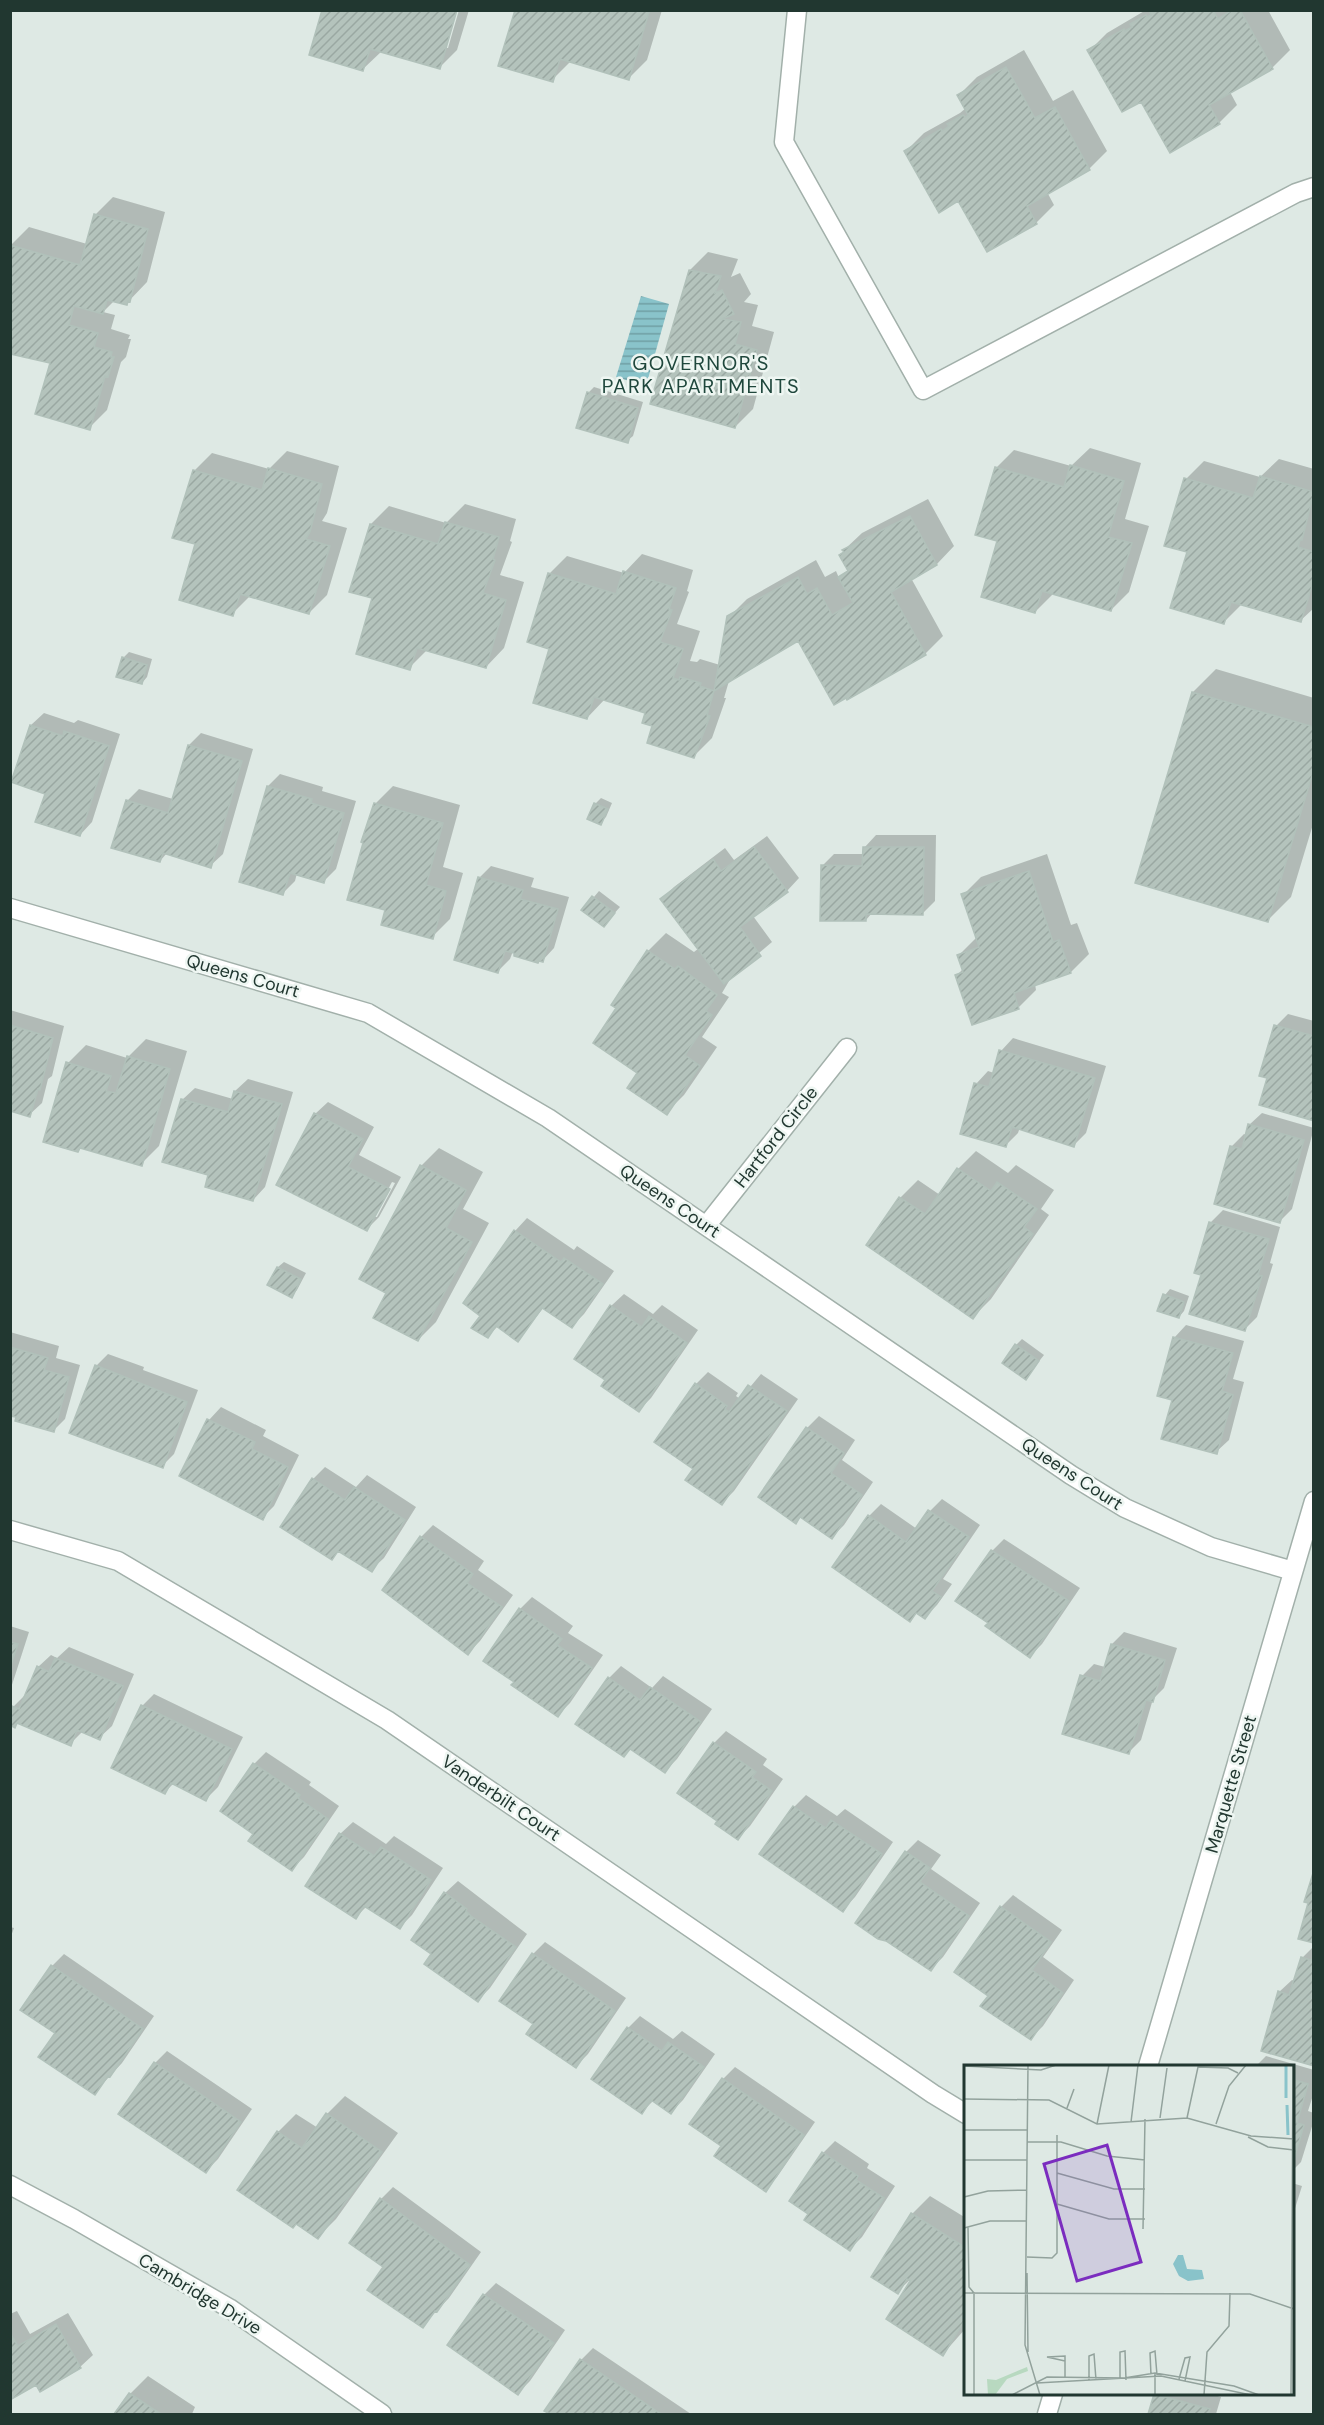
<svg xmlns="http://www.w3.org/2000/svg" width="1324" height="2425" font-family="'DM Sans',sans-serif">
<defs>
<pattern id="water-rules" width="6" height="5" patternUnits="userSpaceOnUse" patternTransform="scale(1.5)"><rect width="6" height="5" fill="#89c3ca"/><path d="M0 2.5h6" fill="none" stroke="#709fa4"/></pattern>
<pattern id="building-hatch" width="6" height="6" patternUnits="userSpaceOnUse" patternTransform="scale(1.5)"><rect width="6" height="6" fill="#b4c3bc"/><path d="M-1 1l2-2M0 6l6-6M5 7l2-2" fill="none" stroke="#9aa8a2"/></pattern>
</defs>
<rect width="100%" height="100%" fill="#dee9e4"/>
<path fill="url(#water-rules)" d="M641 296 669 304 646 386 616 377Z"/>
<path fill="#0003" fill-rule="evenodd" d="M324 10 444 48H448L459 10H469L457 50 439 68 382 51 363 69Z
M516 10H662L647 60 629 78 571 61 552 80Z
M1146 10H1268L1290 50 1272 68 1230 92 1237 105 1219 123 1142 100 1089 51 1107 33Z
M1024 50 1053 101 1073 90 1107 151 1089 169 1047 192 1054 205 1036 223 959 199 906 151 924 133 960 113 966 108 959 95 977 77Z
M113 197 165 212 147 282 126 304 115 300 103 312 115 315 111 329 130 335 128 339H131L126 357 121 362 107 410 89 428 52 362 11 245 29 227 87 244 95 215Z
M708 252 738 259 731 277 740 273 751 294 744 302 758 305 752 326 774 332 753 409 735 427 690 270Z
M594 387 643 402 633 436 627 441 588 393Z
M1090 448 1141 463 1125 519 1149 526 1129 592 1111 610 1054 593 1035 612 999 540 996 468 1014 450 1071 466Z
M287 451 339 466 327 513 322 521 347 528 327 595 309 613 251 595 232 614 197 543 194 471 212 453 269 469Z
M1279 459 1314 469V608L1300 621 1243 603 1224 622 1189 551 1186 479 1204 461 1260 477Z
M928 499 954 546 937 564 911 578 943 636 925 654 799 639 729 681 724 698H726L712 738 694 756 654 725 647 712 605 699 587 718 551 648 549 574 567 556 624 573 642 554 693 570 687 591 689 592 677 624 700 631 690 661 697 662 700 659 720 665 729 617 747 599 816 560 825 577 836 571 839 578 849 569 844 550 862 533Z
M465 504 516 519 510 541 512 542 500 575 524 582 504 648 486 667 428 649 409 668 374 597 371 524 389 506 446 523Z
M129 652 152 659 147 677 142 683 123 658Z
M1216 669 1314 698V821L1291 897 1268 920 1193 692Z
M44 713 74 723 78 720 120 734 92 822 80 835 46 793 13 781 31 725Z
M201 733 253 749 223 854 210 866 167 853 160 861 127 801 139 789 173 799 189 745Z
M280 774 323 787 322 791 356 801 336 869 324 881 297 873 295 881 283 893 268 786Z
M393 786 460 805 443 867 463 873 450 919 432 937 387 909 375 804Z
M601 798 612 803 606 817 600 823 589 818 595 804Z
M876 835H936L935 901 923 913H872L866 920 822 866 834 854H864V848Z
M767 836 799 878 787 891 753 916 772 942 732 976 722 993 729 997 702 1037 717 1047 684 1095 666 1113 639 1073 618 1008 613 1004 648 951 666 933 694 952 699 948 662 899 674 887 725 848 734 860Z
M1047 854 1071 925 1077 923 1089 954 1071 972 1035 984 1036 990 1018 1008 957 975 963 969 959 955 977 937 963 895 981 877Z
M491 866 534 878 531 887 569 897 554 948 542 961 513 951 510 959 498 971 479 878Z
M599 891 620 907 604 925 583 910Z
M10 1010 64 1026 52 1076 48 1079 42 1103 29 1115 10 1110Z
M1288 1014 1314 1021V1119L1269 1077 1276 1026Z
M1013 1038 1106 1066 1086 1133 1074 1145 1020 1127 1018 1133 1006 1145 976 1084 988 1071 994 1073 1001 1051Z
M146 1039 187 1051 159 1146 141 1164 81 1147 78 1150 68 1063 86 1045 127 1058Z
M248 1079 293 1092 265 1187 253 1200 210 1174 182 1100 195 1088 233 1099 235 1091Z
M328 1102 374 1127 359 1155 401 1177 379 1217 367 1229 315 1114ZM392 1182 395 1183 377 1217H373Z
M1262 1113 1314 1128 1292 1209 1280 1221 1232 1146 1244 1134 1247 1135 1249 1125Z
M439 1148 483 1172 463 1209 489 1223 436 1322 418 1340 388 1293 421 1166Z
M976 1151 1008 1173 1016 1165 1054 1190 1041 1209 1049 1215 991 1299 973 1317 868 1244 900 1198 918 1180 940 1195 958 1169Z
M1223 1210 1280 1227 1270 1263 1273 1264 1257 1317 1245 1329 1203 1274 1210 1223Z
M527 1218 574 1250 577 1246 614 1271 584 1314 572 1326 544 1307 518 1340 498 1326 487 1337 482 1315 465 1303 515 1231Z
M284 1262 306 1273 297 1290 292 1296 278 1267Z
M1170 1289 1189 1296 1184 1311 1179 1317 1165 1295Z
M624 1294 653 1314 662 1305 698 1330 651 1398 639 1410 607 1380 611 1306Z
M1186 1325 1244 1341 1233 1379 1244 1382 1229 1440 1216 1452 1174 1399V1338Z
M10 1332 59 1346 56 1358 80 1365 65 1419 53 1431 10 1414Z
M1022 1339 1044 1355 1026 1378 1016 1345Z
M108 1354 144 1367 143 1370 198 1390 174 1454 162 1466 96 1366Z
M708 1372 738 1393 736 1396 740 1399 761 1374 798 1399 734 1491 722 1503 695 1468 656 1441 696 1384Z
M221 1407 266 1430 263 1436 299 1455 274 1506 262 1518 181 1475 209 1420Z
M819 1416 855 1440 842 1460 873 1482 844 1525 832 1537 802 1516 796 1522 760 1496 807 1428Z
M325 1467 356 1487 367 1475 416 1507 384 1558 371 1570 340 1550 332 1558 313 1479Z
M942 1499 980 1525 943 1579 952 1584 937 1605 925 1617 918 1612 910 1620 869 1516 881 1504 917 1529 930 1511Z
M433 1525 484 1561 478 1570 513 1595 480 1641 468 1653 425 1623 427 1620 421 1537Z
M1004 1539 1080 1588 1042 1644 1030 1656 990 1623 992 1551Z
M532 1597 573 1626 568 1633 603 1655 570 1703 558 1715 516 1681 520 1609Z
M10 1626 29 1632 10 1691Z
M1124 1632 1177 1648 1164 1688 1153 1699 1141 1740 1129 1752 1082 1676 1094 1664 1105 1667 1112 1644Z
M69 1647 134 1674 112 1726 99 1738 83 1731 70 1744 18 1722 15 1726 10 1724 13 1707 25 1695 38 1667 51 1655 57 1658Z
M621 1666 652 1688 663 1676 712 1709 677 1759 665 1771 632 1748 624 1755 609 1678Z
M154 1694 243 1737 218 1787 206 1799 174 1783 165 1792 142 1706Z
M726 1731 767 1759 763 1765 783 1779 750 1826 738 1838 714 1743Z
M266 1752 311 1782 309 1785 339 1806 304 1857 292 1869 255 1833 254 1764Z
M806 1795 837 1816 845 1809 893 1842 855 1897 843 1910 794 1807Z
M353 1822 386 1844 394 1836 443 1868 412 1915 400 1927 367 1906 356 1917 340 1834Z
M918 1840 941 1855 931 1869 980 1903 943 1957 931 1969 887 1939 906 1852Z
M458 1881 527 1934 490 1988 478 2000 433 1954 445 1893Z
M1013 1895 1062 1930 1043 1957 1074 1980 1043 2026 1031 2038 1001 1907Z
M10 1927 14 1928 10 1939Z
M545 1942 626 1998 588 2054 576 2066 535 2024 533 1954Z
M1314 1946V2065L1279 1992 1292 1980 1295 1981 1302 1958Z
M64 1954 154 2016 122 2063 94 2093 57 2032 52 1966Z
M640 2016 673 2039 682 2031 715 2054 683 2100 671 2112 654 2100 642 2112 628 2028Z
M167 2051 252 2109 218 2159 206 2171 155 2063Z
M1266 2056 1314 2070V2092L1308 2111 1314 2113V2120L1301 2162 1292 2171V2066H1256Z
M735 2067 815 2122 777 2177 765 2190 723 2146V2079Z
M345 2096 398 2133 336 2219 318 2237 278 2132 296 2114 318 2128 327 2114Z
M835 2141 869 2164 867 2168 895 2186 862 2237 850 2249 810 2213 823 2153Z
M1292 2183 1302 2186 1292 2218Z
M393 2187 481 2252 449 2298 422 2326 385 2267 381 2199Z
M930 2196 966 2218V2328L943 2354 913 2277 897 2292 873 2277 912 2214Z
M496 2283 565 2330 530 2381 518 2393 484 2295Z
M17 2311 30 2334 68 2313 93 2355 80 2367 36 2383 10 2398V2314Z
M593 2348 691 2414H553L546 2410 581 2360Z
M148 2376 195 2407 192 2414H116L130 2394Z
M1156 2394H1211L1221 2397 1216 2414H1149Z"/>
<path fill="url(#building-hatch)" stroke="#b1c1ba" stroke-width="1.5" d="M322 10H457L440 69 370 49 363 71 309 55Z
M515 10H644L649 12 629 80 560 59 553 82 498 66Z
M1149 10H1213L1218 19 1232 10H1240L1273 69 1209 105 1220 124 1170 153 1141 102 1122 112 1087 50 1124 29 1125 31 1132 27 1130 24 1146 15 1147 17 1151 15Z
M1006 67 1035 118 1055 107 1090 170 1027 206 1037 224 987 252 958 201 939 213 904 151 941 129 942 131 949 126 947 124 963 115 965 117 968 115 957 95Z
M94 214 148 229 130 302 128 301 127 305 107 300 103 314 74 306 69 325 98 333 94 347 112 352 111 357H114L108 377 105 376 90 430 35 414 50 363 10 354V245L80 265Z
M689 270 721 276 715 293 722 290 734 314 722 319 741 322 735 344 757 350 735 428 650 404Z
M587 392 638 408 628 443 576 428Z
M1070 465 1124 481 1108 537 1132 543 1111 611 1042 591 1035 613 981 597 997 541 975 535 995 467 1064 487Z
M268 468 322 484 310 532 306 539 330 546 309 614 240 594 233 616 179 600 195 544 172 538 193 470 262 490Z
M1260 476 1314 492 1302 540H1300L1298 547 1314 552V579L1301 622 1231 602 1224 624 1170 608 1187 552 1164 546 1184 478 1253 498Z
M910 516 937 565 891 592 926 655 847 700 846 698 834 705 798 641 714 691 727 616 798 577 807 594 817 588 832 615 853 603 838 577 848 571 839 555 844 552 842 550Z
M445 522 499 537 493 559 495 560 483 593 506 600 486 668 417 648 410 670 356 654 372 598 349 592 370 524 438 544Z
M623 571 676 588 669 609 672 610 660 642 683 649 673 678 679 680 680 677 701 683 700 686 714 691 707 715 710 716 694 758 647 743 652 726 642 723 645 713 594 697 587 719 533 703 549 649 527 642 548 573 616 594Z
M122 657 147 665 142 684 116 677Z
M1192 692 1314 727V769L1268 922 1135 883Z
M30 725 63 736 64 731 109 746 80 836 35 822 45 794 11 782Z
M188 745 242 761 211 868 163 853 160 862 111 848 126 800 168 813Z
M267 786 312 799 311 803 344 813 324 883 290 873 283 895 239 882Z
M374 803 443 823 426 885 446 891 433 939 381 925 385 910 347 900 363 843 361 842Z
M594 803 608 809 601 825 587 819Z
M754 847 788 892 740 927 761 956 724 984 660 899 713 859 721 871Z
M863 847H924L923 915 866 914V921H820L821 865 862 866Z
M1029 871 1053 942 1059 940 1071 973 1014 993 1019 1009 972 1025 955 975 963 972 957 955 979 947 961 894Z
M478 877 523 890 520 899 558 909 543 962 539 961 538 963 514 956V953L505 951 498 973 454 960Z
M592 896 615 913 604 927 581 910Z
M647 950 675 969 678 966 717 995 706 1011 712 1015 685 1055 700 1066 667 1115 627 1088 637 1073 593 1043 616 1008 611 1005Z
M10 1025 53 1038 40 1090 38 1089 30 1117 10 1111Z
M1274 1025 1314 1036V1121L1259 1105 1267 1078 1259 1076Z
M999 1050 1095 1078 1074 1147 1012 1127 1006 1147 960 1134 974 1083 989 1087Z
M127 1056 170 1069 142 1166 80 1148 78 1152 43 1142 66 1062 111 1076 106 1091 116 1093Z
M234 1091 282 1104 253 1201 205 1187 208 1175 162 1162 181 1099 228 1112Z
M314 1113 363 1139 348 1167 390 1189 367 1231 276 1185Z
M1248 1124 1304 1140 1280 1223 1214 1204 1230 1146 1242 1149Z
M420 1165 466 1190 446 1228 472 1242 418 1341 373 1318 386 1293 359 1279Z
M957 1168 991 1191 997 1182 1037 1209 1024 1227 1033 1234 973 1319 866 1245 899 1197 925 1214Z
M1209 1222 1269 1239 1258 1275 1262 1276 1245 1331 1189 1314 1201 1275 1194 1273Z
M514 1230 561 1262 564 1258 603 1284 572 1328 542 1308 518 1342 496 1326 488 1338 471 1328 480 1316 463 1303Z
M277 1267 301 1279 292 1298 267 1285Z
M1163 1294 1184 1302 1179 1318 1157 1311Z
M610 1305 642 1327 649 1316 687 1343 639 1412 601 1386 605 1380 574 1359Z
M1173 1337 1233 1353 1222 1391 1233 1395 1217 1454 1161 1439 1172 1400 1157 1396Z
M1015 1344 1039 1361 1026 1380 1002 1363Z
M10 1347 48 1358 44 1370 69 1377 54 1432 15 1421 16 1417 10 1416Z
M95 1365 187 1402 163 1468 69 1433Z
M695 1383 727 1406 725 1409 729 1412 748 1385 787 1411 722 1505 685 1480 693 1469 654 1442Z
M207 1419 255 1442 252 1449 288 1467 263 1520 179 1476Z
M806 1427 844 1453 831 1473 862 1495 832 1539 800 1517 796 1524 758 1497Z
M312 1478 345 1500 354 1487 405 1520 372 1572 338 1551 332 1560 280 1527Z
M928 1510 969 1537 932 1591 941 1597 925 1619 916 1613 910 1622 832 1567 868 1515 906 1542Z
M420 1536 473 1574 467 1583 502 1607 468 1655 382 1590Z
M991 1550 1069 1601 1030 1658 985 1626 988 1623 955 1601Z
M519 1608 562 1639 557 1645 592 1668 558 1717 511 1685 514 1682 483 1661Z
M10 1642 18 1644 10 1668Z
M1111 1644 1165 1660 1153 1702 1146 1700 1129 1754 1062 1734 1080 1675 1100 1681Z
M55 1658 123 1686 100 1740 77 1730 71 1746 17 1723 15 1728 10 1725 12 1706 19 1709 37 1666 49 1672Z
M608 1677 640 1700 650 1687 701 1722 665 1773 630 1749 624 1757 575 1724Z
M141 1705 232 1749 206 1801 171 1783 165 1794 111 1768Z
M713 1742 756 1772 752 1777 772 1791 738 1840 715 1824 717 1821 677 1793Z
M253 1763 300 1795 298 1798 328 1819 292 1871 248 1841 253 1834 220 1811Z
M793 1806 826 1828 831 1820 882 1854 843 1912 759 1854Z
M339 1833 374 1856 381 1847 431 1880 400 1929 364 1906 356 1919 305 1886Z
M905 1851 930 1868 920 1882 969 1916 931 1971 886 1941 878 1939 855 1923Z
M1314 1870V1943L1298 1939 1308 1903 1304 1902Z
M444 1892 467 1909 466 1911 471 1916 516 1947 478 2002 424 1964 431 1954 411 1940Z
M1000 1906 1051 1942 1032 1970 1063 1993 1031 2040 980 2006 988 1996 954 1972Z
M532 1953 615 2011 576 2068 526 2034 533 2024 499 2001Z
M1301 1957 1314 1961V2066L1261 2051 1278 1991 1289 1995Z
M51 1965 143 2029 110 2077 108 2076 95 2095 38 2057 55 2033 20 2010Z
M627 2027 662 2051 668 2042 704 2067 671 2114 651 2100 642 2114 591 2079Z
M154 2062 241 2122 206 2173 118 2114Z
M722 2078 804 2135 766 2192 714 2156 721 2146 689 2124Z
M1292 2079 1308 2084 1297 2123 1304 2125 1292 2166Z
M326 2113 382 2152 318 2239 296 2224 293 2228 237 2190 277 2131 302 2148Z
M822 2152 858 2176 856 2180 884 2198 850 2251 804 2220 808 2214 789 2201Z
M380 2198 470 2265 437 2312 435 2311 423 2328 367 2290 383 2267 349 2243Z
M911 2213 966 2248V2318L943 2356 886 2319 910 2281 907 2279 898 2294 871 2277Z
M483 2294 554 2343 518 2395 447 2345Z
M56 2324 81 2368 40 2392 36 2385 10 2400V2333L18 2346Z
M580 2359 661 2414H550L544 2411Z
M129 2393 161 2414H114Z
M1154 2394 1210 2409 1208 2414H1148Z"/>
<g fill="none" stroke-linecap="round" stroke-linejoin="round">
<defs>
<path id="minor" d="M797 10 784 142 923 390 1296 193 1314 187
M10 908 368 1013 548 1118 1071 1475 1125 1508 1211 1547 1293 1571
M706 1226 847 1048
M10 1530 118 1561 387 1720 933 2094 966 2114
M1148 2066 1314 1501
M10 2185 74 2219 229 2308 382 2414
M1047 2414 1053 2394"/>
</defs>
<use href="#minor" stroke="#a2b0aa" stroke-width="21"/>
<use href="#minor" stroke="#fff" stroke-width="18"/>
</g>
<g text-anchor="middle" stroke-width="5" stroke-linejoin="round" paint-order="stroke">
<g font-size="18" fill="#213730" stroke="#eef6f2">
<text transform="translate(243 976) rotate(16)" y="6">Queens Court</text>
<text transform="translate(776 1137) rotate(-52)" y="6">Hartford Circle</text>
<text transform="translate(670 1201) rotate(34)" y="6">Queens Court</text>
<text transform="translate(1072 1474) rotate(33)" y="6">Queens Court</text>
<text transform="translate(1231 1784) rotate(-74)" y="6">Marquette Street</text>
<text transform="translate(501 1798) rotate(34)" y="6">Vanderbilt Court</text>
<text transform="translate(200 2294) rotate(31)" y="6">Cambridge Drive</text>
</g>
<g font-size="20" letter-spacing="1.5" fill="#1f473c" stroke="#eef6f2">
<text x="701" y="370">GOVERNOR'S<tspan x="701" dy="23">PARK APARTMENTS</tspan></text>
</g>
</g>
<g transform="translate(964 2065)">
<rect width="330" height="330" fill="#dee9e4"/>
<path d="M63 302 64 306 43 314 31 330H24L23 314 32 315Z" fill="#b8d9c0"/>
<path d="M214 190H219L223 204 238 205 240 214 224 216 215 211 209 199Z" fill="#89c3ca"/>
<path fill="none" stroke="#89c3ca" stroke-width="3" d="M322 33V0M323 40 324 70"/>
<path fill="none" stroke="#92a29c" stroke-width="1.5" d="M64 0 61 280 76 330M0 1 77 5 92 0M0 34 85 35 133 59 223 53 287 71 330 74M103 43 110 24M196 53 203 3M223 53 234 2 264 3 274 8M167 57 174 0M133 59 145 0M252 59 265 21 282 0M0 65H63M284 72 304 82 330 85M63 77H97L143 91 181 95M0 95H63M93 108 150 124H181M0 132 24 126 63 125M93 139 145 154H181M4 162 5 222 10 228V330M0 163 26 156H63M179 164 181 54M63 192 88 193 93 188V70M63 208 64 287M0 228 286 229 330 244M187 310 186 288 191 286 193 310M101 313V291L83 292 101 296M156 313V287L161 286 162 315M215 314 221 293 226 292 221 316M125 315V291L130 289 132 315M73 318 197 311 287 330M48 330 83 312 160 313 191 308 270 321 295 330M191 330V309M240 330 243 287 265 261 266 228M327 330 329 0"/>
<path fill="#7b2cbf" fill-opacity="0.15" stroke="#7b2cbf" stroke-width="3" d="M143 80 177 197 113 216 80 99Z"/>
<rect width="330" height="330" fill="none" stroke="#213730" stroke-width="3"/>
</g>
<rect width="1324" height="2425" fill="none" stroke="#213730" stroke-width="24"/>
</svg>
